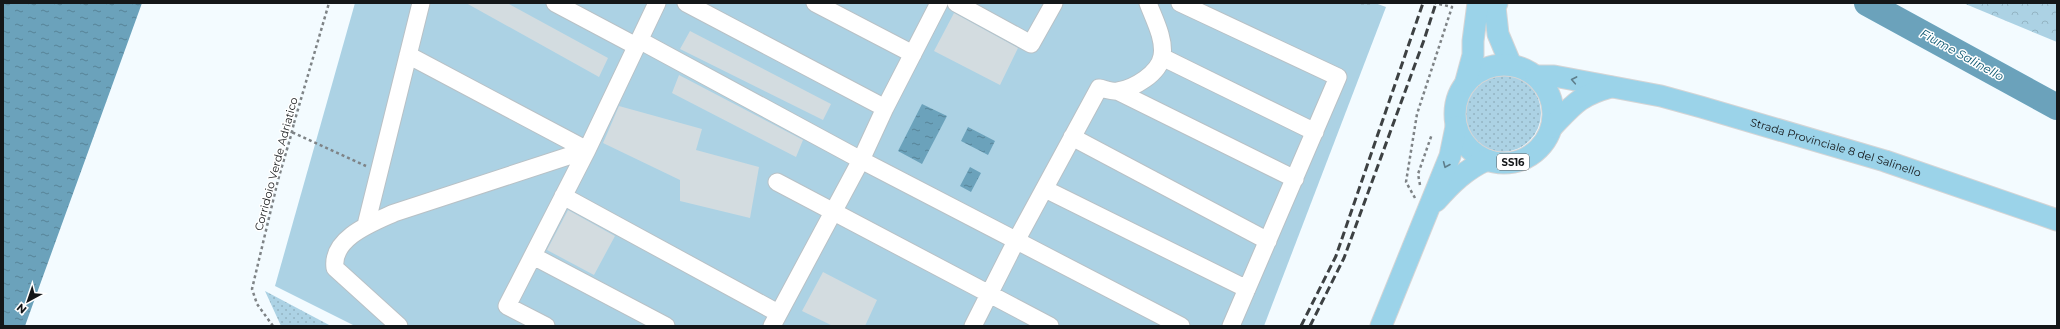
<svg xmlns="http://www.w3.org/2000/svg" width="2060" height="329" font-family="Montserrat,sans-serif">
<defs>
<pattern id="grass-dots" width="8" height="8" patternUnits="userSpaceOnUse"><rect width="8" height="8" fill="#acd2e4"/><path d="M2 2h.1M6 6h.1" fill="none" stroke="#93b4c3" stroke-width="1.8" stroke-linecap="round"/></pattern>
<pattern id="forest-crowns" width="20" height="18" patternUnits="userSpaceOnUse"><rect width="20" height="18" fill="#acd2e4"/><path d="M2 6a3 3 0 1 1 6 0M12 15a3 3 0 1 1 6 0" fill="none" stroke="#93b4c3"/></pattern>
<pattern id="water-ripples" width="26" height="14" patternUnits="userSpaceOnUse"><rect width="26" height="14" fill="#6ba2bb"/><path d="M2 4q2-2 4 0t4 0M15 11q2-2 4 0t4 0" fill="none" stroke="#578397"/></pattern>
</defs>
<rect width="100%" height="100%" fill="#f3fbff"/>
<path fill="url(#grass-dots)" d="M1463 113a39 39 0 1 1 78 0a39 39 0 1 1-78 0Z
M265 291 331 326H281Z"/>
<path fill="url(#forest-crowns)" d="M1963 3H2057V42Z"/>
<path fill="#acd2e4" d="M355 3H1375L1386 7 1264 326H355L275 286Z"/>
<path fill="url(#water-ripples)" d="M3 3H142L25 326H3Z
M922 104 947 116 922 164 898 151Z
M968 127 995 141 988 155 961 141Z
M970 167 981 173 971 192 960 186Z"/>
<g fill="none" stroke-linecap="round" stroke-linejoin="round">
<path stroke="#6ba2bb" stroke-width="26" d="M1867 3 2057 107"/>
</g>
<path fill="#d3dce0" d="M466 3H507L608 58 599 77Z
M954 13 1018 48 1000 85 934 51Z
M690 31 831 104 823 120 680 49Z
M679 75 803 140 796 157 672 93Z
M619 106 702 129 696 150 759 167 750 218 680 201V180L603 143Z
M568 210 615 236 594 275 547 250Z
M823 272 877 300 865 326H833L802 311Z"/>
<g fill="none" stroke-linecap="round" stroke-linejoin="round">
<defs>
<path id="minor" d="M555 3 636 46
M686 3 885 108 939 3
M815 3 913 54
M956 3 1031 44 1054 3
M1180 3 1338 77 1231 326
M639 40 861 160 772 326
M408 55 587 150 507 306 546 326
M1162 57 1315 132
M1117 91 1295 179
M885 108 861 160 1181 326
M1072 137 1268 241
M777 182 1050 326
M1045 189 1247 289
M563 196 778 313
M366 225 421 3
M533 256 666 326
M399 326 335 268C331 238 372 223 394 213L587 150 657 3
M973 326 1016 241 1099 88C1105 89 1112 92 1118 91 1134 88 1159 74 1162 56 1165 39 1154 19 1148 3"/>
<g id="major">
<path d="M1497 3 1495 7 1498 34 1511 65"/>
<circle cx="1504" cy="114" r="49"/>
<path id="s1" d="M1536 76H1554L1661 96 1701 107 1885 161 2057 220"/>
<path d="M1466 81 1473 55V41L1478 3"/>
<path d="M1552 127C1574 104 1579 96 1611 87"/>
<path d="M1436 201C1451 184 1466 169 1487 160"/>
<path d="M1381 326 1450 156 1456 127"/>
</g>
</defs>
<use href="#minor" stroke="#b8c1c6" stroke-width="19"/>
<use href="#major" stroke="#d5d5d6" stroke-width="23"/>
<path stroke="#7e8386" stroke-width="2.5" stroke-dasharray="3 3" stroke-linecap="butt" d="M1361 3H1370
M294 123 329 3
M287 130 366 166
M1420 185 1418 174 1432 134
M1415 198 1406 182 1417 114 1452 7 1435 3
M273 326 257 304 252 289 278 180 290 139"/>
<use href="#minor" stroke="#fff" stroke-width="17"/>
<use href="#major" stroke="#9bd3e9" stroke-width="21"/>
<path stroke="#3d4143" stroke-width="3" stroke-dasharray="8 4" stroke-linecap="butt" d="M1301 326 1336 256 1423 3
M1310 326 1344 258 1424 40 1436 3"/>
<path stroke="#7e8386" stroke-width="2.5" stroke-dasharray="3 3" stroke-linecap="butt" d="M290 139 294 123"/>
</g>
<defs><path id="oneway-chevron" d="M-2-3.5L2.5 0L-2 3.5" fill="none" stroke-width="1.6" stroke-linecap="round" stroke-linejoin="round"/></defs>
<g stroke="#5e7e8b">
<use href="#oneway-chevron" transform="translate(1574 80) rotate(-169)"/>
<use href="#oneway-chevron" transform="translate(1446 165) rotate(113)"/>
</g>
<g text-anchor="middle" stroke-width="3" stroke-linejoin="round" paint-order="stroke">
<rect fill="#fff" stroke="#5a5d5e" stroke-width="1" x="1497" y="154" width="32" height="16" rx="3"/>
<g font-size="10" font-weight="bold" fill="#141719">
<text x="1513" y="166">SS16</text>
</g>
<g font-size="11" fill="#141719" stroke="#fff">
<text dy="4" stroke="none"><textPath href="#s1" startOffset="309">Strada Provinciale 8 del Salinello</textPath></text>
<text transform="translate(276 164) rotate(-75)" y="4">Corridoio Verde Adriatico</text>
</g>
<g font-size="12" font-style="italic" fill="#0a5670" stroke="#fff">
<text transform="translate(1962 55) rotate(29)" y="4">Fiume Salinello</text>
</g>
</g>
<rect width="2060" height="329" fill="none" stroke="#141719" stroke-width="8"/>
<g transform="translate(28 301) rotate(220)" stroke="#ffffff" stroke-width="3" paint-order="stroke">
<path d="M0-3L7 15L0 10L-7 15Z" fill="#141719"/>
<text y="-6" font-size="11" font-weight="bold" text-anchor="middle" fill="#141719">N</text>
</g>
</svg>
